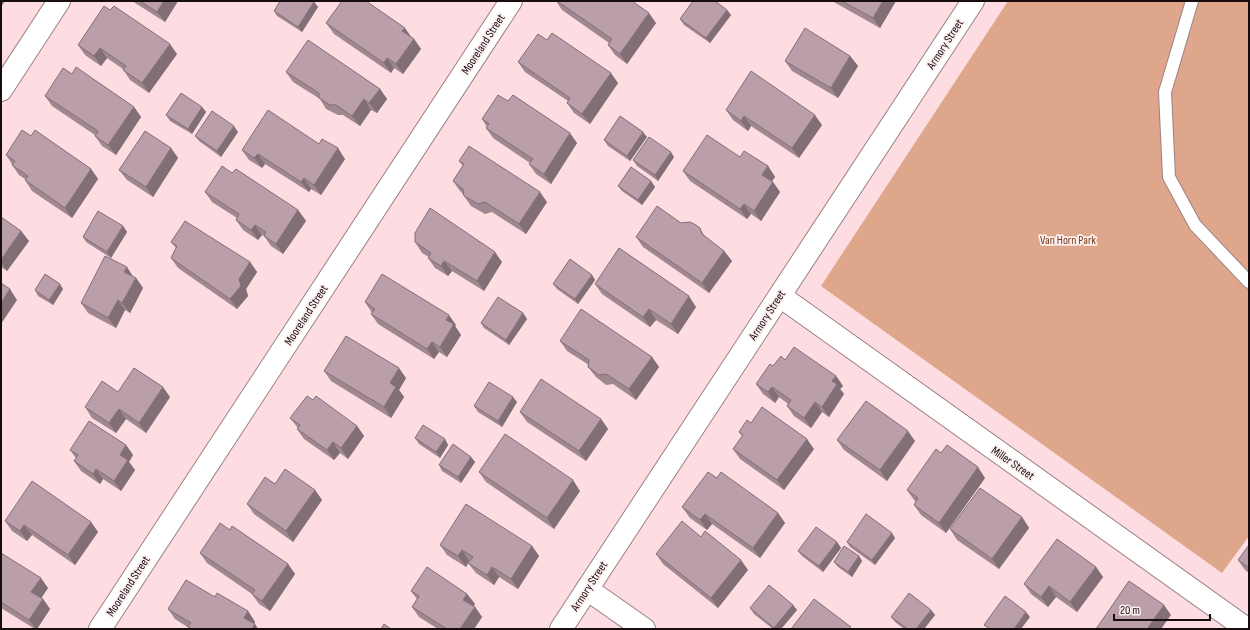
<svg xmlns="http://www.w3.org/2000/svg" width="1250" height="630" font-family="'Sofia Sans Condensed',sans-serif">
<rect width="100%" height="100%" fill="#fddde1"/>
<path fill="#dea78c" d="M1008 1H1249V536L1222 573 821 286Z"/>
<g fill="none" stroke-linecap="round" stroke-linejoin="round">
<defs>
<path id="lane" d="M1192 1 1165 92 1169 177 1195 225 1249 282"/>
<path id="street" d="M1 90 59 1
M780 296 1247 629
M587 589 644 629
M100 629 511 1"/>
<path id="secondary" d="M561 629 973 1"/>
</defs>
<use href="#lane" stroke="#9c8083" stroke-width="14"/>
<use href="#street" stroke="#9c8083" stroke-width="24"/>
<use href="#secondary" stroke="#9c8083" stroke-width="24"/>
<use href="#lane" stroke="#fff" stroke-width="12"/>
<use href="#street" stroke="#fff" stroke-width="22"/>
<use href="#secondary" stroke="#fff" stroke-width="22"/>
</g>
<path fill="#a08891" d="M132 1H178L165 22Z
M556 1H632L656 23 627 64 615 55 608 45 609 43 562 10Z
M832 1H896L880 28Z
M314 2 318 7 302 32 277 16 274 11Z
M727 10 731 15 710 43 684 25 680 19Z
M326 23 412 38 414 39 421 49 403 74 394 68 391 73 334 34Z
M547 40 618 83 590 124 574 113 567 103 568 101 525 72 518 62Z
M78 45 177 54 149 93 130 80 123 69 107 58 101 66 85 55Z
M850 56 858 66 838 98 792 71 785 61Z
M286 72 380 89 387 99 377 113 371 110 360 126 343 115H338L326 109 320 99 293 82Z
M72 74 134 107 141 117 116 155 102 146 95 136V135L52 106 45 96Z
M508 101 577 143 551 184 536 174 529 164 530 163 493 138 486 128 487 127 482 119Z
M202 107 206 112 192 134 170 121 166 115Z
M726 110 822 125 799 158 751 126 748 131 733 120Z
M238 132 221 157 199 141 195 136Z
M31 136 91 169 98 179 72 218 32 191 25 180V179L19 175 12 165V164L6 155Z
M647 137 630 161 608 146 604 140Z
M319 144 345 159 321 195 311 189 309 192 265 164 262 168 249 160 242 150Z
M171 148 178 158 153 197 127 180 119 170Z
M674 157 658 181 637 166 633 160Z
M740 157 768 166 775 177 772 181 780 192 761 221 751 214 747 219 690 181 683 171Z
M459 161 547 202 526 234 492 212 485 214 471 206 464 196 463 194 460 191 453 181 463 166Z
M232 173 298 210 306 221 283 254 271 246 264 236 262 235 258 240 243 230 236 220 237 218 212 202 205 192Z
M651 181 655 187 642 205 622 191 618 186Z
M1 217 21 231 29 241 7 271 1 267Z
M681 223 700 228 705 237 724 251 732 261 709 293 643 247 636 237Z
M123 226 127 232 111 258 86 242 83 237Z
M171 242 250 262 257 272 246 289 248 296 237 309 178 268 171 258 176 248Z
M415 242 502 262 484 291 452 271 448 276 435 268 428 258 429 257 422 253Z
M592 275 595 280 578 304 557 289 553 284Z
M136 278 143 288 130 313 125 310 116 328 88 313 81 303Z
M595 284 696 307 678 334 656 320 650 327 602 294Z
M63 289 53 305 38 296 35 290Z
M365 302 456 325 455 326 461 335 447 357 439 352 434 359 378 324 371 314 372 313Z
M523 313 527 319 509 345 484 328 481 323Z
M560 341 652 357 659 367 636 400 613 384 606 385 596 377 588 367 589 365 567 351Z
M785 360 836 376 843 386 840 389 844 394 829 417 822 412 811 428 794 416 787 406 788 404 779 397 775 403 763 394 756 384 773 366Z
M324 371 406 378 399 390 404 397 391 418 331 381Z
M118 392 170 397 146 433 126 419 116 433 92 418 85 407Z
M313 400 357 426 364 436 348 459 340 453 334 460 304 439 297 429 298 428 290 418Z
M517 402 502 427 478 412 474 406Z
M520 412 601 419 608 429 586 461 527 422Z
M751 423 814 449 784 490 740 459 733 449 742 436 739 432Z
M415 438 445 439 448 445 440 458 419 444Z
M837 440 915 441 887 481 844 450Z
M126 445 133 455 129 462 135 470 121 491 103 479 100 484 81 471 74 461 76 458 70 450Z
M941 453 985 478 946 533 921 515 914 505 916 502 914 500 907 490Z
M471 457 475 462 461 483 442 471 439 465Z
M479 472 580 491 554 529 486 482Z
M717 478 778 513 785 523 760 558 712 524 707 530 690 518 682 507Z
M275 484 315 490 322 500 293 542 254 514 247 504Z
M1022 517 1029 528 999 569 957 540 950 529Z
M5 521 91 522 98 532 75 565 32 535 27 541 12 531Z
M230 530 288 564 295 574 270 611 259 604 252 594 207 563 200 553Z
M701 537 748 570 718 608 663 564 656 554Z
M895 538 875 565 850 547 847 542Z
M837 542 841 548 823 572 802 556 798 551Z
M440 545 532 546 539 556 518 589 499 577 494 585 476 573 468 563 470 561H469L466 567 447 555Z
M1249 545V573L1245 570 1238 560Z
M1 553 48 588 41 598 43 599 50 609 37 629H35L1 608Z
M859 556 862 561 852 577 838 567 834 562Z
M1096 567 1103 577 1077 612 1056 597 1048 607 1031 594 1024 584Z
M411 591 467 594 475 604 473 606 475 607 482 617 474 629H438L419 617 412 607 417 599Z
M215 597 248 611 255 622 254 623 258 629H190L189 628 175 619 168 609Z
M793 605 797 610 781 629H773L754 614 750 608Z
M931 610 935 615 924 629H904L895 622 891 617Z"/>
<path fill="#826f76" d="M1 1H5L1 7Z
M164 1H178L165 22 157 12Z
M883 1H896L880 28 873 18Z
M314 2 318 7 302 32 298 27Z
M727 10 731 15 710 43 706 38Z
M649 13 656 23 627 64 620 54Z
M405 28 412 38 402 31Z
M414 39 421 49 403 74 396 64Z
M170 44 177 54 149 93 142 83Z
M100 48 107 58 101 66 94 56Z
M850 56 858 66 838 98 831 88Z
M387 58 394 68 391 73 384 63Z
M611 73 618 83 590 124 582 114Z
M380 89 387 99 377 113 369 103Z
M364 99 371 110 360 126 352 116Z
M134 107 141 117 116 155 108 145Z
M202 107 206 112 192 134 188 129Z
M815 115 822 125 799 158 792 148Z
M744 116 751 126 748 131 741 121Z
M234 126 238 132 221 157 217 151Z
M643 132 647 137 630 161 627 156Z
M570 133 577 143 551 184 544 174Z
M171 148 178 158 153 197 146 187Z
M338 148 345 159 321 195 314 185Z
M671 152 674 157 658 181 655 175Z
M258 154 265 164 262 168 254 158Z
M768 166 775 177 769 185 762 175Z
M91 169 98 179 72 218 65 208Z
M304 178 311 189 309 192 301 182Z
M651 181 655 187 642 205 638 200Z
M773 182 780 192 761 221 754 211Z
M540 192 547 202 526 234 519 224Z
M744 204 751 214 747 219 740 209Z
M298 210 306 221 283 254 276 244Z
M255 225 262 235 258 240 251 230Z
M123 226 127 232 111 258 107 252Z
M21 231 29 241 7 271 1 262V260Z
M724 251 732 261 709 293 702 283Z
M495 252 502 262 484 291 477 281Z
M444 261 452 271 448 276 441 266Z
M250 262 257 272 246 289 248 296 237 309 230 299 239 279Z
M127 267 134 278 124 272Z
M592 275 595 280 578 304 575 299Z
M136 278 143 288 130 313 122 303Z
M60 284 63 289 53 305 49 300Z
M10 289 17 300 1 324V303Z
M689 296 696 307 678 334 671 324Z
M118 300 125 310 116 328 108 318Z
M649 309 656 320 650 327 643 317Z
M523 313 527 319 509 345 506 340Z
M449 315 456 325 455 326 461 335 447 357 440 347 446 320Z
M432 342 439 352 434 359 427 349Z
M652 357 659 367 636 400 629 389Z
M399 368 406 378 399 390 404 397 391 418 384 407 390 383Z
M836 376 843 386 840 389 844 394 829 417 822 407 832 381Z
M163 387 170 397 146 433 139 423Z
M772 387 779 397 775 403 768 392Z
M513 397 517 402 502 427 498 421Z
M815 402 822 412 811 428 804 418Z
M119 409 126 419 116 433 109 423Z
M601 419 608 429 586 461 579 451Z
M357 426 364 436 348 459 341 448Z
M908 431 915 441 887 481 880 470Z
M445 439 448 445 440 458 436 452Z
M807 439 814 449 784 490 777 480Z
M333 442 340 453 334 460 327 450Z
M126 445 133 455 129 462 135 470 121 491 114 481 120 455Z
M471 457 475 462 461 483 458 477Z
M978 467 985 478 946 533 939 523Z
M96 469 103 479 100 484 93 474Z
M573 480 580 491 554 529 547 518Z
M315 490 322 500 293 542 286 531Z
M778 513 785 523 760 558 753 548Z
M705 514 712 524 707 530 700 520Z
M1022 517 1029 528 999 569 992 559Z
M91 522 98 532 75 565 68 555Z
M24 525 32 535 27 541 20 531Z
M892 533 895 538 875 565 872 560Z
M837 542 841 548 823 572 819 566Z
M532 546 539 556 518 589 511 579Z
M462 550 469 561 466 567 458 556Z
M859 556 862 561 852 577 848 572Z
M741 560 748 570 718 608 711 598Z
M288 564 295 574 270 611 262 601Z
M492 567 499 577 494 585 487 575Z
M1096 567 1103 577 1077 612 1070 602Z
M41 578 48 588 38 603 31 592Z
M1049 586 1056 597 1048 607 1041 597Z
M467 594 475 604 471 610 463 600Z
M43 599 50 609 37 629H36L29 620Z
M793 605 797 610 781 629H775L774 628Z
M1164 605 1171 615 1161 629H1147Z
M475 607 482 617 474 629H460Z
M931 610 935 615 924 629H916Z
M248 611 255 622 251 628 244 618Z
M1026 612 1030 617 1021 629H1014Z
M255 624 258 629H252Z"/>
<path fill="#ba9ea9" stroke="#826f76" d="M140 1H164L157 12Z
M280 1H313L314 2 298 27 274 11Z
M342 1H366L405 28 402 31 414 39 396 64 387 58 384 63 326 23Z
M557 1H632L649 13 620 54 608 45 612 39Z
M693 1H715L727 10 706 38 680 19Z
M842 1H883L873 18Z
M104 6 110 10 114 6 170 44 142 83 123 70 126 66 100 48 94 56 78 45Z
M805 28 850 56 831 88 785 61Z
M552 33 611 73 582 114 567 103 570 98 518 62 538 34 547 40Z
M308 40 380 89 369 103 364 99 352 116 336 105H330L319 98V93L286 72Z
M76 67 134 107 108 145 95 136 98 131 45 96 63 68 72 74Z
M751 71 815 115 792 148 744 116 741 121 726 110Z
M181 93 202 107 188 129 166 115Z
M498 95 508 101 513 95 570 133 544 174 529 164 533 159 486 128 489 124 482 119Z
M268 110 319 144 322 139 338 148 314 185 304 178 301 182 258 154 254 158 242 150Z
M212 111 234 126 217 151 195 136Z
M620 116 643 132 627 156 604 140Z
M22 130 31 136 35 130 91 169 65 208 25 180 28 176 12 165 15 161 6 155Z
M145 131 171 148 146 187 119 170Z
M707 135 740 157 744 151 768 166 762 175 773 182 754 211 744 204 740 209 683 171Z
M649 137 671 152 655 175 633 160Z
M469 146 540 192 519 224 485 202 478 204 464 196 463 189 453 181 464 164 459 161Z
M222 166 232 173 236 169 298 210 276 244 264 236 266 232 255 225 251 230 236 220 239 214 205 192Z
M631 167 651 181 638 200 618 186Z
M657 206 681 223 690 222 696 225 700 228 702 234 724 251 702 283 636 237Z
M430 208 495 252 477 281 444 261 441 266 428 258 431 253 415 242V233Z
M98 211 123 226 107 252 83 237Z
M1 217 21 231 1 260Z
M185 221 250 262 239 279 241 286 230 299 171 258 177 246 171 242Z
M619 248 689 296 671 324 649 309 643 317 595 284Z
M105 256 127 267 124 272 136 278 122 303 118 300 108 318 81 303Z
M570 259 592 275 575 299 553 284Z
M45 274 60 284 49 300 35 290Z
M382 274 449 315 446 320 454 324 440 347 432 342 427 349 371 314 375 309 365 302Z
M1 283 10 289 1 303Z
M498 297 523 313 506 340 481 323Z
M581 309 652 357 629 389 606 374 599 375 588 367 589 360 560 341Z
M346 336 399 368 390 383 396 387 384 407 324 371Z
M794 347 836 376 832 381 837 384 822 407 815 402 804 418 787 406 791 400 772 387 768 392 756 384 770 364 773 366 781 356 785 360Z
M134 368 163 387 139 423 119 409 109 423 85 407 102 381 118 392Z
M541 379 601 419 579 451 520 412Z
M489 382 513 397 498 421 474 406Z
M307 396 313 400 316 396 357 426 341 448 333 442 327 450 297 429 300 425 290 418Z
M866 401 908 431 880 470 837 440Z
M762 407 807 439 777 480 733 449 743 435 739 432 747 420 751 423Z
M89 421 126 445 120 455 128 460 114 481 96 469 93 474 74 461 78 455 70 450Z
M423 425 445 439 436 452 415 438Z
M505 434 573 480 547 518 479 472Z
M453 444 471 457 458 477 439 465Z
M947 445 978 467 939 523 914 505 918 498 907 490 936 449 941 453Z
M285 469 315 490 286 531 247 504 265 477 275 484Z
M708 472 717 478 721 472 778 513 753 548 705 514 700 520 682 507Z
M32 481 91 522 68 555 24 525 20 531 5 521Z
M980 488 1022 517 992 559 950 529Z
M466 504 532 546 511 579 492 567 487 575 468 563 473 557 462 550 458 556 440 545Z
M866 514 892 533 872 560 847 542Z
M682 521 701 537 705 531 741 560 711 598 656 554Z
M220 523 230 530 232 526 288 564 262 601 252 594 255 590 200 553Z
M816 527 837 542 819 566 798 551Z
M1057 539 1096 567 1070 602 1049 586 1041 597 1024 584Z
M1249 545V568L1238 560Z
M844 546 859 556 848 572 834 562Z
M1 553 41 578 31 592 43 599 29 620 1 602Z
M427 567 467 594 463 600 475 607 460 629H447L412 607 419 596 411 591Z
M186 580 215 597 217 593 248 611 244 618 255 624 252 629H193L188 627 191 623 168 609Z
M1129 581 1164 605 1147 629H1096Z
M769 585 793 605 774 628 750 608Z
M909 593 931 610 916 629H908L891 617Z
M1005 596 1026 612 1014 629H990L984 625Z
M814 599 851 627 849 629H791Z
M384 624 391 629H381Z"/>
<g text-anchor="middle" stroke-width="3.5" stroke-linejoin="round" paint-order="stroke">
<g font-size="12" fill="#170d0e" stroke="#fdf0f1">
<text transform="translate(483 44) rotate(-57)" y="4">Mooreland Street</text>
<text transform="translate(945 44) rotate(-57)" y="4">Armory Street</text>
<text transform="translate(306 315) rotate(-57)" y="4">Mooreland Street</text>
<text transform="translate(767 315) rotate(-57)" y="4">Armory Street</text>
<text transform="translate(1013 463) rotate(35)" y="4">Miller Street</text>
<text transform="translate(128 586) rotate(-57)" y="4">Mooreland Street</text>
<text transform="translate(589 586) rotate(-57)" y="4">Armory Street</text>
</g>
<g font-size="12" fill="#763814" stroke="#fdf0f1">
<text x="1068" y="244">Van Horn Park</text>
</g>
</g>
<rect width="1250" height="630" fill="none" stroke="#170d0e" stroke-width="4"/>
<path d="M1114 614v6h96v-6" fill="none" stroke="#170d0e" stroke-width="2"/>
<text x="1120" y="614" font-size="12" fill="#170d0e" stroke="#fdf0f1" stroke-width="3" paint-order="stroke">20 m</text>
</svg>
